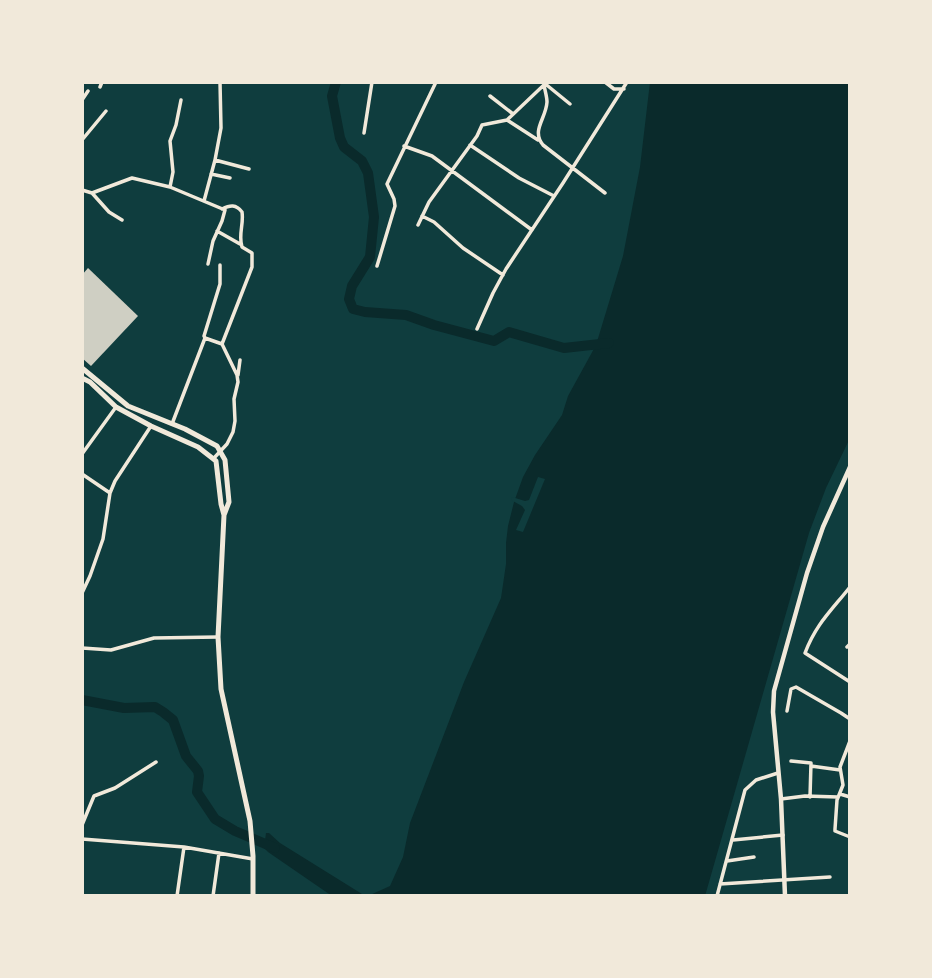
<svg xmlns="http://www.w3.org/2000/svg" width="932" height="978" font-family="'IBM Plex Serif',serif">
<rect width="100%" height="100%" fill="#0f3d3e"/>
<path fill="#0a2a2b" d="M650 82H850V438L826 488 809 533 705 896H332L268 852 264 848 266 833H269L280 843 362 894 370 895 390 886 403 857 410 823 464 682 501 598 506 564V543L508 526 514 502 523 477 535 455 562 415 568 396 596 345 623 256 640 167Z"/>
<path fill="#0f3d3e" d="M538 477 545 479 523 532 516 530 525 510 522 506 511 500 512 497 525 501 529 500Z"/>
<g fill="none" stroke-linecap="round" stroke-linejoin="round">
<path stroke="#0a2a2b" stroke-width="10" d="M336 82 332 96 340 138 344 147 362 161 368 173 374 217 370 257 352 286 349 299 353 309 365 312 406 315 434 325 494 341 509 332 564 348 609 343
M82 700 124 708 155 707 163 712 173 720 186 756 198 771 199 776 197 792 215 819 235 831 275 848"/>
</g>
<path fill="#cfcfc3" d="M88 268 138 316 91 366 82 358V275Z"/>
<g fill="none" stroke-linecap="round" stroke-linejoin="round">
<path stroke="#f1e9da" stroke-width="3.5" d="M543 82 570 104
M605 82 614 89H624
M544 85C545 91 547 97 547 102 546 119 531 130 543 145L605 193
M100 87 102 82
M490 96 513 114
M82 100 88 91
M507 120 538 140
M364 133 372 82
M82 140 106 111
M470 145 519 178 554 196
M404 146 432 156 532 230
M215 160 249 169
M211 174 230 178
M170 187 173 172 170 141 176 125 181 100
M82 190 92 193 132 178 170 187 225 210 222 221 213 241 208 264
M92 193 109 212 122 220
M204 201 215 160 221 128 220 82
M422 216 434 222 463 248 503 275
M418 225 429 202 477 136 482 125 507 120 547 82
M217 231 240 244
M377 266 395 206 394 199 387 184 436 82
M477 329 493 293 506 269 563 183 627 82
M205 338 222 344
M238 375 240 360
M172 424 205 338 204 336 220 284V265
M82 454 116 407
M214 458 227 444 233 432 235 421 234 399 238 382 237 375 222 344 252 267V253L242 247C238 235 244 224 242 212 236 204 230 205 222 209
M82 474 110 493
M850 587C831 611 816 624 805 653L850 682
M82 593 90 576 103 539 110 493 115 481 151 426
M847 647 850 644
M82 648 111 650 154 638 218 637
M787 711 791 689 796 687 841 713 850 719
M850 741 840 767 843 785 837 800 835 829V831L850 837
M791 761 811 763 810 797
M811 766 840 770
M840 794 850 797
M781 799 805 796 838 797
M82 825 94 796 115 788 156 762
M82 839 184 847 253 859
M733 840 783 835
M727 861 754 857
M720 884 830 877
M177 896 184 847
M213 896 219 853
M717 896 745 790 756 780 778 773"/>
<path stroke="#f1e9da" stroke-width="4.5" d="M785 896 781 799 773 712 774 691 807 573 823 527 850 467"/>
<path stroke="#f1e9da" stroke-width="5" d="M82 368 128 406 185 429 217 446 225 460 229 502 224 515
M82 378 90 382 116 407 151 426 198 447 216 461 221 504 224 515 218 637 221 689 250 821 253 856V896"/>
</g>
<rect width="932" height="978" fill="none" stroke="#f1e9da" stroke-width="168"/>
</svg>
